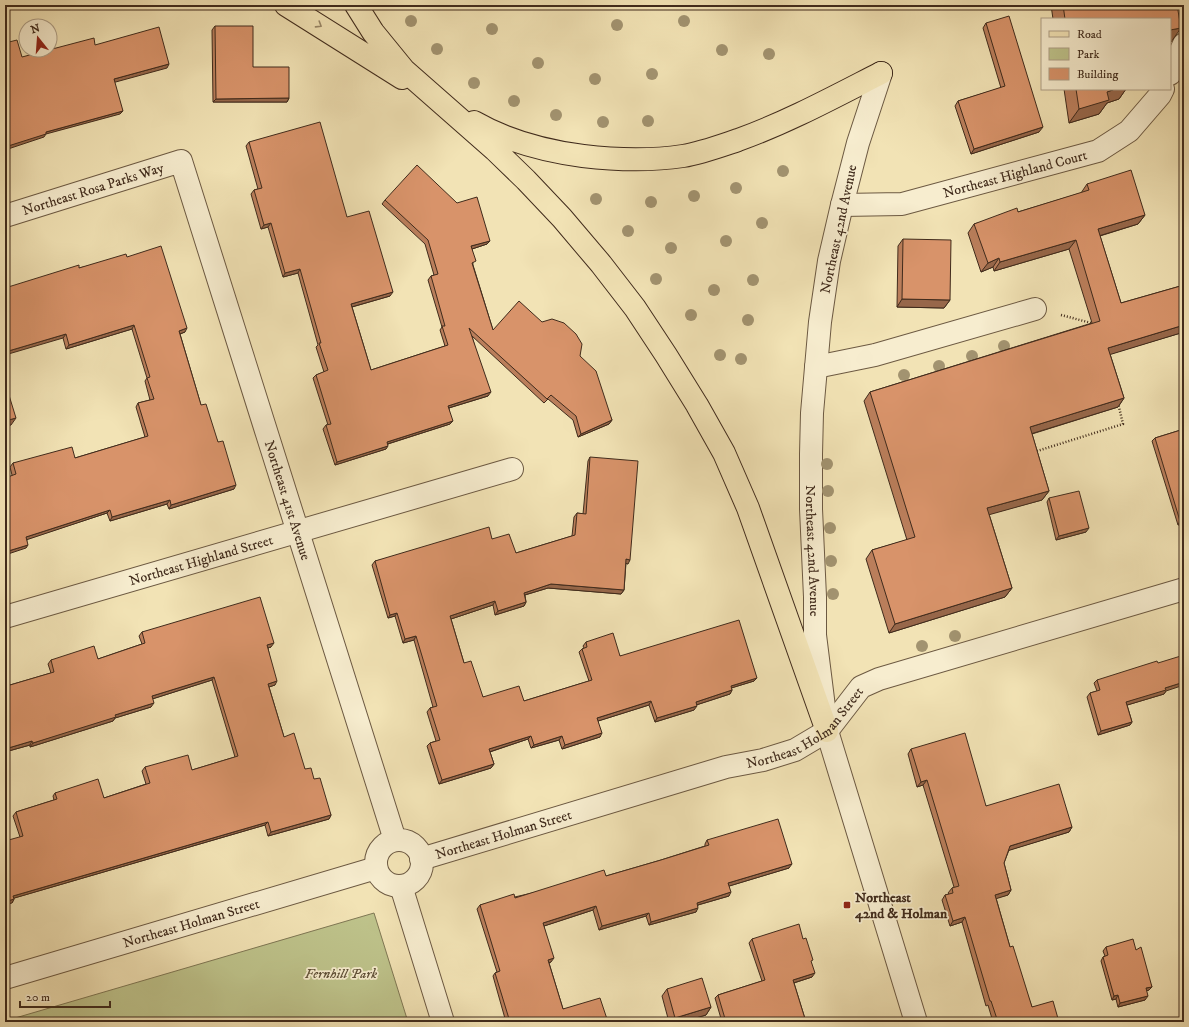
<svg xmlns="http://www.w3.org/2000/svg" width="1189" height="1027" font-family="'IM FELL DW Pica',serif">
<rect width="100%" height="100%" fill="#f2e3b5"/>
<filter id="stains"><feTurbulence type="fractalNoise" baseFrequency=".005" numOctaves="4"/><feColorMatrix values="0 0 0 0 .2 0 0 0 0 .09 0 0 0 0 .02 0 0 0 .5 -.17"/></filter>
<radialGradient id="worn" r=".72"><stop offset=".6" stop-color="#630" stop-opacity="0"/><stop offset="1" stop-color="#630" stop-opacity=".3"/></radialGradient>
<path fill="#bec38b" stroke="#7f7754" d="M374 913 408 1022H5V1021Z"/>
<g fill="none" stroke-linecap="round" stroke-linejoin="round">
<defs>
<g id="minor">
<path id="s1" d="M881 73 858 143 842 205 829 261 820 322 812 413 811 454V509L815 597V635L827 731 916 1022"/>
<path d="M1170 74 1184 44"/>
<path id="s2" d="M842 205 902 204 1098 151 1129 131 1160 95 1163 89"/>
<path id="s3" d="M5 216 181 161 395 840"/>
<path d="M816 367 875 355 1035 309"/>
<path id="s4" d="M5 617 512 469"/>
<circle cx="399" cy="863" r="23"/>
<path id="s5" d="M421 859 726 767 763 760 795 750 827 731 861 687 879 679 1184 589"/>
<path d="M401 886 443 1022"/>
<path id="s6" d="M5 978 376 868"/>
</g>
<path id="major" d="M286 5 402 78
M356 5 373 32 404 70 495 150 526 180 562 218 601 264 635 308 666 355 697 405 724 453 748 508 827 731
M474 122C507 141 545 151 583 156 616 160 650 161 683 156 701 153 720 146 738 140 788 122 834 97 881 73"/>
</defs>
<use href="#minor" stroke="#6c5942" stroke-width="24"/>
<use href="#major" stroke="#402b1c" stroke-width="24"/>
<path stroke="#402b1c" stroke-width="2.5" stroke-dasharray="1 2" stroke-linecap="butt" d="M1061 315 1095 324
M1034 452 1123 424 1118 403"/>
<use href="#minor" stroke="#f7edcf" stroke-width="22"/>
<use href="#major" stroke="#f2e3b5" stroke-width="22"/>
</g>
<g fill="#a29370">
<circle cx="411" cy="21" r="6"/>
<circle cx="684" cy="21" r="6"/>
<circle cx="617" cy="25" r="6"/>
<circle cx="492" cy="29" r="6"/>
<circle cx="437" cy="49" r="6"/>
<circle cx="722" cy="50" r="6"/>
<circle cx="769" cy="54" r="6"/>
<circle cx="538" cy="63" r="6"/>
<circle cx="652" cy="74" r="6"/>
<circle cx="595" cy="79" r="6"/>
<circle cx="474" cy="83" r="6"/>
<circle cx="514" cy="101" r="6"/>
<circle cx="556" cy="115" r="6"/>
<circle cx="648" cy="121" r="6"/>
<circle cx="603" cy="122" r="6"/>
<circle cx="783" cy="171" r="6"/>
<circle cx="736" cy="188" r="6"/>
<circle cx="694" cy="196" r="6"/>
<circle cx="596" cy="199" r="6"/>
<circle cx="651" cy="202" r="6"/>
<circle cx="762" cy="223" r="6"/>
<circle cx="628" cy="231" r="6"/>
<circle cx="726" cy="241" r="6"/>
<circle cx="671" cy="248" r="6"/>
<circle cx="656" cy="279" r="6"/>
<circle cx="753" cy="280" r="6"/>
<circle cx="714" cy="290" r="6"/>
<circle cx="691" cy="315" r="6"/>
<circle cx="748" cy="320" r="6"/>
<circle cx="1004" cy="346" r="6"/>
<circle cx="720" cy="355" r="6"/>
<circle cx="972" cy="356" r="6"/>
<circle cx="741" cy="359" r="6"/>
<circle cx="939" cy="366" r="6"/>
<circle cx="904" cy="375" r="6"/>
<circle cx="827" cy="464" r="6"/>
<circle cx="828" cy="491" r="6"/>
<circle cx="830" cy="528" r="6"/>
<circle cx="831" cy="561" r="6"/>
<circle cx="833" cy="594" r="6"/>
<circle cx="955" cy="636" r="6"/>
<circle cx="922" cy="646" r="6"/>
</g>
<path fill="#ba7e5b" stroke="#402b1c" d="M1051 5H1177L1171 42H1170V19H1053Z
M986 23 1039 132 971 154 955 106 958 101 1001 88 983 28Z
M215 26 253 67 289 98 287 102H213L212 30Z
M1064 89H1126L1119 99 1107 103 1099 114 1069 123Z
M249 142 347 217 390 296 352 307 371 370 445 346 440 330 442 327 428 280 431 276 434 275 425 244 382 204 385 200 487 244 472 249 473 265 493 330 580 356 612 420 609 424 578 437 573 420 548 399 544 403 472 336 488 396 449 408 450 424 388 444 386 449 335 465 323 429 326 425H328L313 378 316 375 324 372 316 347 318 345 298 273 283 277 268 227 261 229 251 194 254 190 258 189 246 146Z
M1087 184 1145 215 1138 224 1100 236 1121 303 1184 285V332L1110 354 1124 398 1118 407 1032 434 1049 491 1042 500 989 514 1012 588 1005 597 889 633 866 559 872 550 907 540 864 401 870 392 1092 323 1069 249 994 271 993 267 981 272 968 233 974 224 1018 212 1081 193Z
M903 239 950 300 944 308 897 307 898 246Z
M127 257 185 332 180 334 201 405 218 442 234 489 169 509 167 504 110 521 107 513 27 539 26 548 12 475 10 467 13 463 75 458 145 437 136 407 138 403 150 400 145 381 147 378 132 329 66 349 63 338 79 268Z
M1184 429V523L1178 525 1152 441 1155 438Z
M590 457 628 564 626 563 624 590 621 594 548 588 525 595 526 602 524 606 495 615 493 605 451 619 464 663 483 697 524 701 589 681 579 652 582 649 584 648 583 646 586 642 620 656 754 681 731 688 732 690 730 694 696 705 694 710 655 722 649 705 598 721 600 737 562 749 559 740 531 748 528 739 490 752 494 764 491 768 439 784 427 746 430 743 436 741 427 712 430 708 433 707 414 640 403 643 395 616 388 618 372 565 375 561 492 539 516 553 572 536 574 517 577 513 583 514 588 461Z
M1049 498 1086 532 1056 540 1047 502Z
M142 632 271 647 268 648 275 685 269 687 284 737 305 769 314 779 331 815 329 819 268 836 265 825 14 898V899L12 903 20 837 13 816 16 812 54 800 53 796 55 793 104 798 146 784 142 771 145 767 192 770 235 757 212 680 152 699 151 707 115 718 113 721 30 747V745L5 752V678L10 685 51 673 48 664 51 660 98 659 142 644 139 636Z
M1097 680 1166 691 1164 694 1127 705 1132 722 1130 725 1098 735 1087 697 1090 693 1097 691 1094 683Z
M911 749 986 806 1072 827 1069 832 1009 850 1004 863 1011 890 1008 895 996 898 1010 947 1032 1007 1059 1022H993L988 1005 986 1006 962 922 950 926 942 900 945 895 949 894 948 893 952 888 954 887 923 785 917 787 908 754Z
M707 840 789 868 729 886V896L698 905 696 912 649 925 646 916 599 930 593 910 544 926 551 962 549 963 563 1009 608 1022H506L493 976 495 973 497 972 477 909 480 905 606 876 661 860 705 846V844Z
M752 939H803L811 963 812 977 794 983 806 1022H722L715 998 718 995 762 981 749 943Z
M1106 947 1136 950 1152 987 1149 990 1146 991 1145 1000 1118 1007 1116 999 1112 1000 1101 961 1103 957 1105 956 1103 951Z
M667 989 711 1007 706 1015 682 1022H669L662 996Z"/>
<path fill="#97674a" stroke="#402b1c" d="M1181 28 1171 42H1170V30Z
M169 64 167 68 112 83 114 79Z
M1115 89H1126L1119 99 1107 103 1099 114 1069 123 1079 109 1107 92Z
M289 98 287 102H213L216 99Z
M123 111 120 114 46 134 44 137 5 150V147L46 132Z
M1043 127 1039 132 971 154 974 149Z
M1145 215 1138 224 1092 238 1098 229Z
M271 223 268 227 261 229 264 225Z
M1076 240 1069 249 994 271 1000 262Z
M490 241 487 244 469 250 471 246Z
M999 258 993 267 981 272 988 263Z
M300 269 298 273 283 277 285 273Z
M393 292 390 296 348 308 351 304Z
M902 299 950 300 944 308 897 307Z
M134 325 132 329 66 349 69 345Z
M1184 325V332L1102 357 1108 348Z
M187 328 185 332 177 335 179 331Z
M66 334 63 338 5 355V352Z
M491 392 488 396 445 409 448 406Z
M1124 398 1118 407 1024 436 1030 427Z
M16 418 11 425 5 427V421Z
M612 420 609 424 578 437 581 434Z
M453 421 450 424 384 445 387 442Z
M388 446 386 449 335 465 337 462Z
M236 485 234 489 169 509 171 505Z
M1049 491 1042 500 981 517 987 508Z
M170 500 167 504 110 521 112 517Z
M110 510 107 513 23 541 26 537Z
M1184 520V523L1178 525 1180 521Z
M1089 528 1086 532 1056 540 1059 536Z
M28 545 26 548 5 555V552Z
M626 559 630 560 628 564 624 563Z
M551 584 624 590 621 594 548 588 521 596 524 593Z
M1012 588 1005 597 889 633 895 624Z
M495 601 493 605 448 620 450 616Z
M526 602 524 606 495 615 498 611Z
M397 613 395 616 388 618 390 615Z
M416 636 414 640 403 643 405 639Z
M274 643 271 647 264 649 267 645Z
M214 677 212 680 149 700 152 696Z
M757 678 754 681 728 689 731 686Z
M277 681 275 685 266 688 268 684Z
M1184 682V685L1166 691 1164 694 1124 706 1126 702 1165 688Z
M732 690 730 694 693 706 696 702Z
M651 701 649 705 595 722 597 718Z
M154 703 151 707 115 718 113 721 30 747 33 743 115 715Z
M697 706 694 710 655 722 657 718Z
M1132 722 1130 725 1098 735 1101 731Z
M602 733 600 737 562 749 565 745Z
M531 736 528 739 486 753 489 749Z
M562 736 559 740 531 748 534 745Z
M32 741 30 745 5 752V749Z
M494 764 491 768 439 784 442 780Z
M927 780 923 785 917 787 921 782Z
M331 815 329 819 268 836 271 832Z
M268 822 265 825 11 899 13 896Z
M1072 827 1069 832 1007 851 1010 846Z
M792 864 789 868 726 887 728 883Z
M1011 890 1008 895 992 900 995 895Z
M731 892 729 896 694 906 697 903Z
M14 899 12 903 5 905V902Z
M596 906 593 910 541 927 543 923Z
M698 908 696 912 649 925 651 922Z
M649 913 646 916 599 930 602 926Z
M965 917 962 922 950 926 953 921Z
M554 958 551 962 545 964 548 960Z
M815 973 812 977 790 984 793 980Z
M1152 987 1149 990 1143 992 1146 988Z
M1118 995 1116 999 1112 1000 1114 996Z
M1148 996 1145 1000 1118 1007 1120 1003Z
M711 1007 706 1015 682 1022H673L675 1018Z"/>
<path fill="#d8936a" stroke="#402b1c" d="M1063 5H1177L1181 28 1170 30V19H1065Z
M1009 16 1043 127 974 149 958 101 1005 86 986 23Z
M215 26H253V67H289V98L216 99Z
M159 27 169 64 114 79 123 111 46 132V134L5 147V43L17 40 22 57 94 38 95 45Z
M1076 89H1115L1107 92 1109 100 1079 109Z
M320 122 347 217 369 211 393 292 351 304 371 370 448 345 442 326H445L431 276 438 274 428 240 385 200 417 165 457 203 477 197 490 241 471 246 476 261 472 263 493 330 519 301 542 322 552 319 564 323 576 334 582 344 580 356 596 371 612 420 581 434 576 416 551 395 547 399 469 328 491 392 448 406 453 421 387 442 388 446 337 462 326 425 331 424 316 375 328 370 319 343H321L300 269 285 273 271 223 264 225 254 190 262 188 249 142Z
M1131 170 1145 215 1098 229 1121 303 1184 285V325L1108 348 1124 398 1030 427 1049 491 987 508 1012 588 895 624 872 550 915 537 870 392 1100 321 1076 240 1000 262 999 258 988 263 974 224 1017 208 1018 212 1089 190 1087 184Z
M903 239 951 240 950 300 902 299Z
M161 246 187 328 179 331 201 405 206 404 218 442 223 441 236 485 171 505 170 500 112 517 110 510 26 537 28 545 5 552V478L16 474 13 463 72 447 75 458 148 436 138 403 154 399 147 378 150 377 134 325 69 345 66 334 5 352V288L79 265V268L126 254 127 257Z
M8 392 16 418 5 421V393Z
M1184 429V520L1180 521 1155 438Z
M590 457 638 461 630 560 626 559 624 590 551 584 524 593 526 602 498 611 495 601 450 616 464 663 471 661 483 697 519 686 524 701 592 680 582 649 587 647 586 642 613 633 620 656 739 620 757 678 731 686 732 690 696 702 697 706 657 718 651 701 597 718 602 733 565 745 562 736 534 745 531 736 489 749 494 764 442 780 430 743 440 740 430 708 437 706 416 636 405 639 397 613 390 615 375 561 489 527 492 539 509 534 516 553 575 535 577 513 586 514Z
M1079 491 1089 528 1059 536 1049 498Z
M260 597 274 643 267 645 277 681 268 684 284 737 294 733 305 769 311 768 314 779 320 778 331 815 271 832 268 822 13 896 14 899 5 902V841L23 836 16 812 57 799 55 793 98 779 104 798 150 783 145 767 188 755 192 770 238 756 214 677 152 696 154 703 115 715 116 717 33 743 32 741 5 749V678H7L10 685 54 672 51 660 94 646 98 659 145 643 142 632Z
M1184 655V682L1165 688 1166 690 1126 702 1132 722 1101 731 1090 693 1100 690 1097 680 1157 661 1158 663Z
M965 733 986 806 1059 784 1072 827 1010 846 1004 863 1011 890 995 895 1010 947 1013 946 1032 1007 1053 1001 1059 1022H998L991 1001H990L965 917 953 921 945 895 953 893 952 888 959 886 927 780 921 782 911 749Z
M778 819 792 864 728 883 731 892 697 903 698 908 651 922 649 913 602 926 596 906 543 923 554 958 548 960 563 1009 600 998 608 1022H510L495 973 500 971 480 905 514 894 515 898 604 870 606 876 661 860 709 845 707 840Z
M799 924 803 939 806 938 813 960 811 961 815 973 793 980 806 1022H726L718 995 765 980 752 939Z
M1133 939 1136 950 1141 947 1152 987 1146 988 1148 996 1120 1003 1118 995 1114 996 1103 957 1108 955 1106 947Z
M702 978 711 1007 675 1018 667 989Z"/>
<defs><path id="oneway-chevron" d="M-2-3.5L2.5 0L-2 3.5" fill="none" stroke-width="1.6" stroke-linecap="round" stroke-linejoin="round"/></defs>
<use stroke="#998768" href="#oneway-chevron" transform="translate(319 25) rotate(32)"/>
<rect fill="#8f2418" stroke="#f7edcf" stroke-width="1.5" x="843" y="901" width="8" height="8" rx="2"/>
<g text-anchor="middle" stroke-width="3.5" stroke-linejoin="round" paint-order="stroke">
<g font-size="14" fill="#402b1c" stroke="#f7edcf">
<text dy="5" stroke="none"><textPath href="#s2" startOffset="177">Northeast Highland Court</textPath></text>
<text dy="5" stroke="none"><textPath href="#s3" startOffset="92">Northeast Rosa Parks Way</textPath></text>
<text transform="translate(838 229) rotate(-78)" y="5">Northeast 42nd Avenue</text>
<text dy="5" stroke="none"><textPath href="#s3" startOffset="540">Northeast 41st Avenue</textPath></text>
<text dy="5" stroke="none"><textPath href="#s1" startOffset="486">Northeast 42nd Avenue</textPath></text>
<text dy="5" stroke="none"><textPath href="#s4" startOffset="204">Northeast Highland Street</textPath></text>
<text dy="5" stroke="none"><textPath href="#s5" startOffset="410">Northeast Holman Street</textPath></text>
<text dy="5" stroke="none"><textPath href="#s5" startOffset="86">Northeast Holman Street</textPath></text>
<text dy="5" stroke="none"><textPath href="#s6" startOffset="194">Northeast Holman Street</textPath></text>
</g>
<g font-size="14" font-weight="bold" fill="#402b1c" stroke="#f7edcf" text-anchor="start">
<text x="855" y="902">Northeast<tspan x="855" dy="16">42nd &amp; Holman</tspan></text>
</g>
<g font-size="14" font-style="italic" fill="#605138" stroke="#f7edcf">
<text x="341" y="978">Fernhill Park</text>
</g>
</g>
<rect width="1189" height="1027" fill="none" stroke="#f2e3b5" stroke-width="20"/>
<rect x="6" y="6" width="1177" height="1015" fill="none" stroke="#402b1c" stroke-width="2"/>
<rect x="10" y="10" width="1169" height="1007" fill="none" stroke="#402b1c"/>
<rect x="1041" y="18" width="130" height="72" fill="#f7edcf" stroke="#ae9f87"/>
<rect x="1049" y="31" width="20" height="6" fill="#f2e3b5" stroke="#ae9f87"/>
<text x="1077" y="38" font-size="12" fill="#402b1c">Road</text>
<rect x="1049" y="48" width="20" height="12" fill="#bec38b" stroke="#ae9f87"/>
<text x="1077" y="58" font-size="12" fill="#402b1c">Park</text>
<rect x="1049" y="68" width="20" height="12" fill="#d8936a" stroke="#ae9f87"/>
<text x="1077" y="78" font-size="12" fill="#402b1c">Building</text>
<g transform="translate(38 38) rotate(343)"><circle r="19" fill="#f7edcf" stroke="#ae9f87"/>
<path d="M0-3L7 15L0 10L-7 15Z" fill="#8f2418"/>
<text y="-6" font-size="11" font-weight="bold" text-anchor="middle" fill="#402b1c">N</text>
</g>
<path d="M20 1001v6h90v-6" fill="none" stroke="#402b1c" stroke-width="2"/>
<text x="26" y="1001" font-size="12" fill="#402b1c" stroke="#f7edcf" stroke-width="3" paint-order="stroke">20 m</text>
<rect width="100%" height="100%" filter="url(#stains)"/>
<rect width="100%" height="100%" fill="url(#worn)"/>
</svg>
